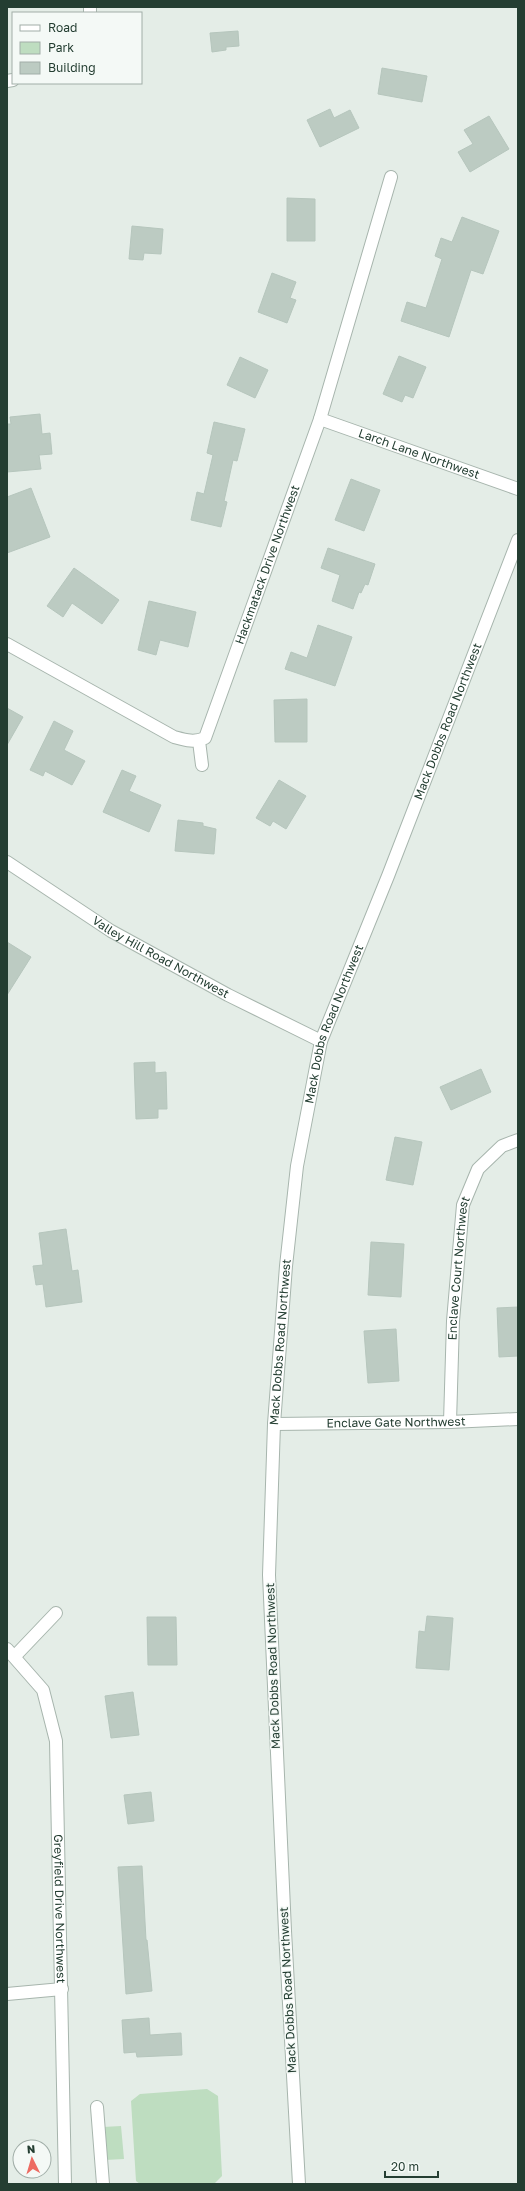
<svg xmlns="http://www.w3.org/2000/svg" width="525" height="2191" font-family="'Golos Text',sans-serif">
<rect width="100%" height="100%" fill="#e4ede7"/>
<path fill="#beddc0" d="M207 2089 218 2096 222 2176 214 2184H140L136 2181 131 2101 140 2094Z
M121 2126 124 2159 105 2160 103 2127Z"/>
<path fill="#bccbc2" stroke="#b6c6bd" d="M238 31 239 46 226 47V50L212 52 210 33Z
M382 68 427 76 422 102 378 94Z
M330 109 334 118 350 110 359 128 320 147 307 120Z
M489 116 509 149 470 172 458 152 473 144 464 130Z
M287 198 315 199V241H287Z
M462 217 499 231 483 274 471 270 449 337 401 321 407 302 426 308 442 259 435 256 441 238 452 242Z
M132 226 163 229 161 254 144 253 143 260 129 259Z
M272 273 296 282 290 298 296 300 287 323 258 312Z
M399 356 426 367 413 398 405 395 402 402 383 394Z
M240 357 268 370 255 398 227 385Z
M40 414 42 434 50 433 52 454 39 455 41 469 7 472V424H11L10 417Z
M214 422 245 429 237 461 233 460 224 501 227 502 221 527 191 520 197 492 204 494 213 455 207 453Z
M351 479 380 490 364 531 335 520Z
M31 488 50 537 7 553V497Z
M328 548 375 564 368 585 365 584 361 593 359 592 353 609 332 601 340 575 321 568Z
M74 568 119 600 102 624 72 603 63 617 47 606Z
M149 601 196 612 188 647 160 640 156 655 138 650Z
M318 625 352 637 335 686 285 669 291 652 307 658Z
M307 699V742H275L274 700Z
M7 708 23 717 7 745Z
M54 721 73 731 64 750 85 761 72 785 45 771 43 776 30 770Z
M122 770 136 776 129 791 161 805 149 832 103 812Z
M279 780 306 796 286 829 273 821 270 826 256 818Z
M178 820 203 823V826L216 829 214 854 175 851Z
M7 942 31 957 7 995Z
M155 1062V1073L166 1072 167 1109H158V1118L136 1119 134 1063Z
M481 1069 491 1092 451 1110 440 1087Z
M395 1137 422 1142 413 1185 386 1180Z
M66 1229 72 1271 78 1270 82 1302 46 1307 43 1284 36 1285 33 1266 43 1265 39 1233Z
M371 1242 404 1244 401 1297 368 1295Z
M518 1307V1356L499 1357 497 1308Z
M396 1329 399 1381 368 1383 364 1331Z
M427 1616 453 1618 449 1670 416 1668 419 1631 425 1632Z
M147 1617H176L177 1665H148Z
M133 1692 139 1735 111 1738 105 1696Z
M151 1792 154 1821 128 1824 124 1795Z
M142 1866 146 1940H147L152 1991 126 1994 118 1867Z
M149 2018 150 2035 181 2033 182 2055 137 2057 136 2052 124 2053 122 2020Z"/>
<g fill="none" stroke-linecap="round" stroke-linejoin="round">
<defs>
<g id="minor">
<path d="M90 7V13"/>
<path d="M7 81 13 80"/>
<path id="s1" d="M320 419 518 489"/>
<path id="s2" d="M7 644 174 737C185 740 194 743 205 738L320 419 391 177"/>
<path d="M199 741 202 765"/>
<path id="s3" d="M7 862 111 931 228 995 321 1041"/>
<path id="s4" d="M450 1422 453 1321 463 1205 478 1169 502 1146 518 1140"/>
<path id="s5" d="M274 1424 450 1422 518 1419"/>
<path id="s6" d="M7 1649 43 1690 56 1741 65 2184"/>
<path d="M15 1656 56 1613"/>
<path d="M7 1994 62 1989"/>
<path d="M97 2107 103 2184"/>
<path id="s7" d="M299 2184 285 1931 269 1575 274 1424 286 1266 297 1166 321 1041 388 876 518 540"/>
</g>
</defs>
<use href="#minor" stroke="#a7b5ad" stroke-width="14"/>
<use href="#minor" stroke="#fff" stroke-width="12"/>
</g>
<g text-anchor="middle" stroke-width="3" stroke-linejoin="round" paint-order="stroke">
<g font-size="12" fill="#243e32" stroke="#f4f9f6">
<text dy="4" stroke="none"><textPath href="#s1" startOffset="105">Larch Lane Northwest</textPath></text>
<text dy="4" stroke="none"><textPath href="#s2" startOffset="407">Hackmatack Drive Northwest</textPath></text>
<text dy="4" stroke="none"><textPath href="#s7" startOffset="1491">Mack Dobbs Road Northwest</textPath></text>
<text dy="4" stroke="none"><textPath href="#s3" startOffset="181">Valley Hill Road Northwest</textPath></text>
<text dy="4" stroke="none"><textPath href="#s7" startOffset="1167">Mack Dobbs Road Northwest</textPath></text>
<text dy="4" stroke="none"><textPath href="#s4" startOffset="154">Enclave Court Northwest</textPath></text>
<text dy="4" stroke="none"><textPath href="#s7" startOffset="843">Mack Dobbs Road Northwest</textPath></text>
<text dy="4" stroke="none"><textPath href="#s5" startOffset="122">Enclave Gate Northwest</textPath></text>
<text transform="translate(273 1666) rotate(-92)" y="4">Mack Dobbs Road Northwest</text>
<text dy="4" stroke="none"><textPath href="#s6" startOffset="275">Greyfield Drive Northwest</textPath></text>
<text transform="translate(288 1990) rotate(-93)" y="4">Mack Dobbs Road Northwest</text>
</g>
</g>
<rect width="525" height="2191" fill="none" stroke="#243e32" stroke-width="16"/>
<rect x="12" y="12" width="130" height="72" fill="#f4f9f6" stroke="#a1aea8"/>
<rect x="20" y="25" width="20" height="6" fill="#ffffff" stroke="#a1aea8"/>
<text x="48" y="32" font-size="12" fill="#243e32">Road</text>
<rect x="20" y="42" width="20" height="12" fill="#beddc0" stroke="#a1aea8"/>
<text x="48" y="52" font-size="12" fill="#243e32">Park</text>
<rect x="20" y="62" width="20" height="12" fill="#bccbc2" stroke="#a1aea8"/>
<text x="48" y="72" font-size="12" fill="#243e32">Building</text>
<g transform="translate(32 2159) rotate(355)"><circle r="19" fill="#f4f9f6" stroke="#a1aea8"/>
<path d="M0-3L7 15L0 10L-7 15Z" fill="#ed6b62"/>
<text y="-6" font-size="11" font-weight="bold" text-anchor="middle" fill="#243e32">N</text>
</g>
<path d="M385 2171v6h53v-6" fill="none" stroke="#243e32" stroke-width="2"/>
<text x="391" y="2171" font-size="12" fill="#243e32" stroke="#f4f9f6" stroke-width="3" paint-order="stroke">20 m</text>
</svg>
